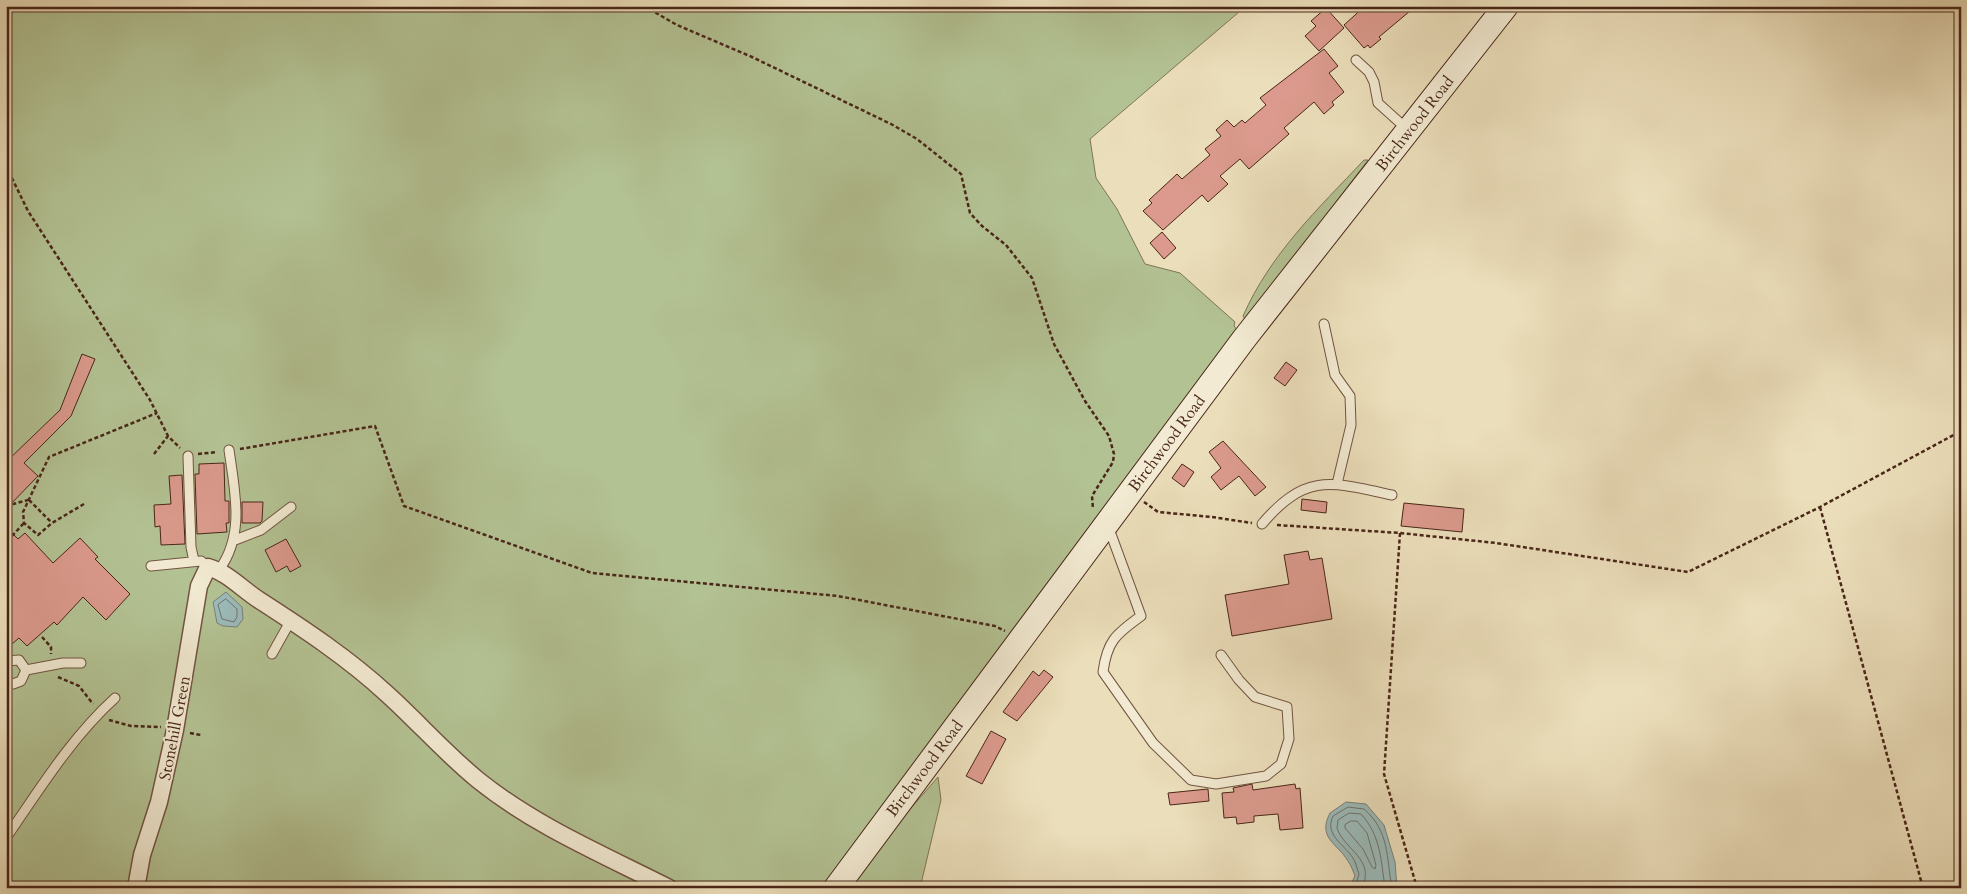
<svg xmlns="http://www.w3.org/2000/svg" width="1967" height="894" font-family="Cardo,serif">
<rect width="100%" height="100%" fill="#ebdeba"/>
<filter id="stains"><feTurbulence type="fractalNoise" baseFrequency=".004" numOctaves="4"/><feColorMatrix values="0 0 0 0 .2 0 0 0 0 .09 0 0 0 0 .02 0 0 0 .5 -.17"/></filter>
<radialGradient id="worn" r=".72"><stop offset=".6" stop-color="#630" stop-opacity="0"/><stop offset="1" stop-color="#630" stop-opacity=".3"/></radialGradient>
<path fill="#b3c293" stroke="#7e7456" d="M6 6H1246L1090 139 1096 178 1117 209 1145 264 1180 273 1235 322 1234 326 1244 338 825 888H6Z
M1364 160H1368L1246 321 1243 316C1271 253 1317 210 1364 160Z
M938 777 941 800 920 888H850L898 823Z"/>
<path fill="#9bbab9" stroke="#7a7f79" d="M226 592 242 607 243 619 237 627 223 626 217 623 213 602Z
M1346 802 1366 804 1384 825 1395 862 1397 888H1349L1355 876C1353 871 1351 865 1348 861 1337 843 1317 838 1330 813Z"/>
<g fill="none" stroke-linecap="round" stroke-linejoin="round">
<path stroke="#727068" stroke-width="1" d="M226 599 237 609V617L234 622 222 619 218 605Z
M1351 821H1357L1367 833 1376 865 1375 869 1372 867 1363 849 1345 828V825Z
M1355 888 1359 874C1357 869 1356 863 1353 858 1344 844 1324 835 1333 816L1348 807 1364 809C1390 832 1386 857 1392 888
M1362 888C1376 859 1344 850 1337 828L1338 820 1349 813 1361 814C1381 836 1381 861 1385 888"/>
</g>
<path fill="#db9a8d" stroke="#492618" d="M1365 6H1416L1379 37 1381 39 1370 48 1368 45 1364 48 1344 25Z
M1326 8 1344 28 1319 51 1305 36 1316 26 1311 21Z
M1324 49 1338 66 1329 73 1344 92 1332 102 1334 105 1324 114 1314 102 1284 128 1289 134 1249 169 1240 159 1220 176 1228 184 1208 202 1202 195 1163 230 1143 211 1152 203 1149 200 1177 174 1182 179 1210 155 1205 149 1221 136 1216 130 1227 120 1234 127 1242 120 1245 123 1266 105 1260 98Z
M1162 232 1176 248 1164 259 1150 243Z
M82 354 95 359 71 416 24 463 38 476 6 509V462L60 410Z
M1286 362 1297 370 1285 386 1274 378Z
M1223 441 1266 487 1255 496 1239 476 1221 490 1211 477 1221 468 1209 452Z
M224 463 225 501H229V523H226L227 532 197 534 195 474H199V464Z
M1182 464 1194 472 1184 487 1172 478Z
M182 475 185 544 161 545 160 526 155 527 154 505 171 504 169 476Z
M1302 499 1327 502 1326 513 1301 510Z
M242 502H263L262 521 260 523H242Z
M1404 503 1464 509 1462 532 1401 526Z
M6 527 18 539 25 533 53 563 80 538 98 557 95 559 130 594 106 620 83 597 57 625 54 622 27 646 19 638 6 649Z
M286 539 301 566 290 572 287 566 276 572 265 550Z
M1308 551 1310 560 1322 558 1332 619 1232 636 1225 595 1289 584 1284 555Z
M1044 670 1053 677 1017 721 1003 712 1033 671 1039 676Z
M991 731 1006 739 982 784 966 776Z
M1252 784 1253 790 1295 784 1296 789 1300 788 1303 828 1280 830 1278 814 1254 816V822L1237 824 1236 817 1224 818 1222 793 1234 792 1233 788Z
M1208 789 1209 801 1170 805 1168 793Z"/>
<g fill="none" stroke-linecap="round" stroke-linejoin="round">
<defs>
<path id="lane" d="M1356 60 1369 72 1374 82 1378 103 1408 130
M1324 324 1335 375 1350 396 1351 425 1337 484
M188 456 191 547 194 561
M1262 524C1306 472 1332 482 1392 495
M1108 526 1141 616C1116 634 1107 641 1103 672L1153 743 1191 780 1216 784 1266 776 1281 764 1289 739 1287 707 1255 697 1239 680 1221 655
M235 540 261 530 291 507
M151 566 201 561 208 567
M219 570C245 535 235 492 229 450
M272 654 291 620
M6 661 19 660 26 670 21 681 13 684 6 682
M26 670 63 663H81
M8 835C41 787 72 737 115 698"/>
<path id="street" d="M136 888 142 855 159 802 175 730 199 586 208 567C228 573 242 589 259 600 304 629 348 658 387 694 418 722 445 753 478 780 535 826 604 855 669 888"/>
<path id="secondary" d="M836 888 1244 339 1506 6"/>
</defs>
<use href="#lane" stroke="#725440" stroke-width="11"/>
<use href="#street" stroke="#725440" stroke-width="19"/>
<use href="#secondary" stroke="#492618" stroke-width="26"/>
<path stroke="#492618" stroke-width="2.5" stroke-dasharray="4 2.5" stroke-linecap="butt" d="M644 6 677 25 752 57 891 124 917 139 961 174 970 213 982 226 1006 245 1032 278 1054 344 1085 401 1109 436 1114 454 1113 462 1092 496 1093 509
M6 166 28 211 150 400 168 436 180 448
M240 449 375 426 404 506 592 573 838 596 995 626 1005 631
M154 454 168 436
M198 454 217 452
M29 500 52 523
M1144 502 1158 512 1212 517 1252 523
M84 504 52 523 38 535 24 523 23 512 49 457 157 413
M6 506 28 500
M1820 507 1923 888
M1277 525 1400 533 1496 543 1688 572 1820 507 1961 431
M1400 533 1384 774 1417 888
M12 536 24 523
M42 637 51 647V654
M58 677 79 686 93 704
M109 720 131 726 161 727
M190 733 201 735"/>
<use href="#lane" stroke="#f2ead2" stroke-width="9"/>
<use href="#street" stroke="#f2ead2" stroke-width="16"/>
<use href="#secondary" stroke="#f2ead2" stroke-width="24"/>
</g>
<g text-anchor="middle" stroke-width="4" stroke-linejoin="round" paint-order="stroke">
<g font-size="16" fill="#492618" stroke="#f2ead2">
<text transform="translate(1414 123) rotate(-52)" y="6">Birchwood Road</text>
<text transform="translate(1166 443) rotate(-53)" y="6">Birchwood Road</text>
<text transform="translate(174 728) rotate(-79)" y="6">Stonehill Green</text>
<text transform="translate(924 768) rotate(-53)" y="6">Birchwood Road</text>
</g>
</g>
<rect width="1967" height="894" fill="none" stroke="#ebdeba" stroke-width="25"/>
<rect x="8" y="8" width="1952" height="879" fill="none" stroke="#492618" stroke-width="2.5"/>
<rect x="12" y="12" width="1942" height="869" fill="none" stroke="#492618"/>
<rect width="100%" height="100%" filter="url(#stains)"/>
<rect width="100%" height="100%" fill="url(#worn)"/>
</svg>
